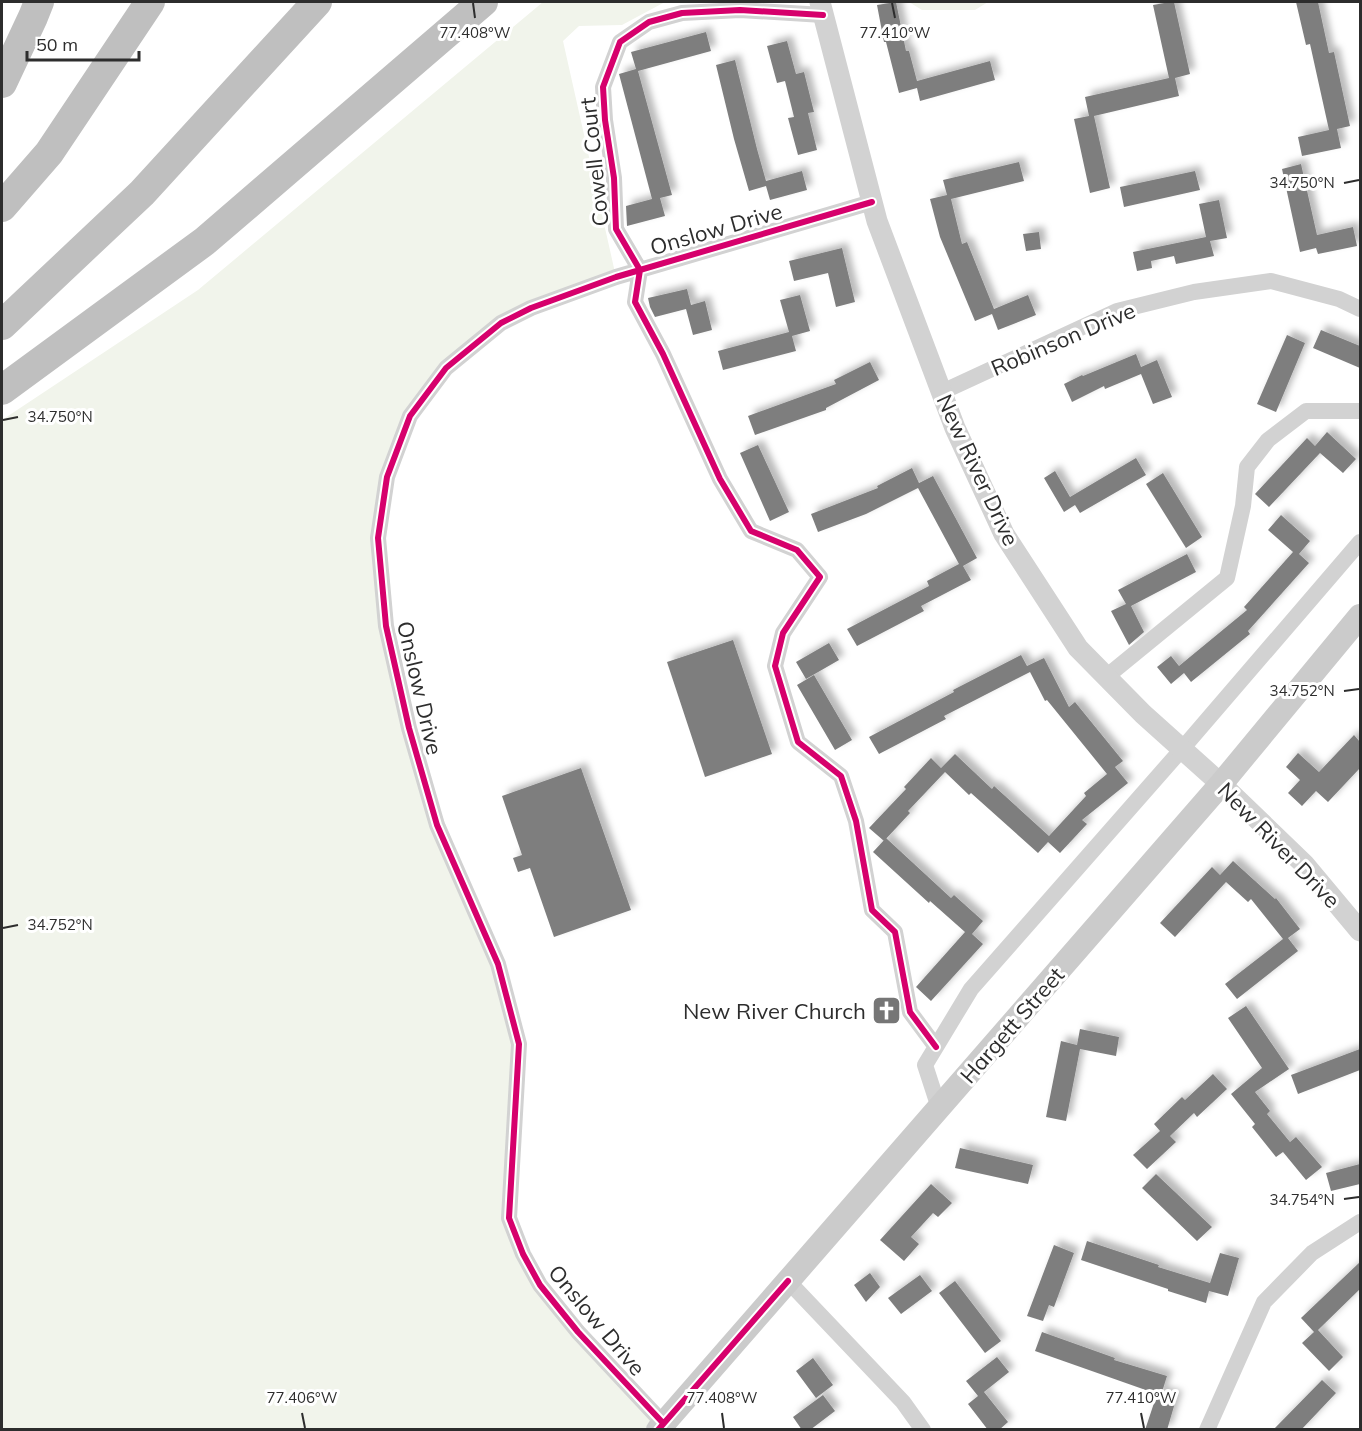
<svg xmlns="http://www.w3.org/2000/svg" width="1362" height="1431" font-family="Mulish,sans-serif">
<defs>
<filter id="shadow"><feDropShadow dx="5.5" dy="-5.5" stdDeviation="3" flood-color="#0004"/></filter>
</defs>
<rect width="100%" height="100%" fill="#fff"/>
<path fill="#f1f4eb" d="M543 2H665L622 25 579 26 563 41 616 277 501 323 410 416 378 538 409 728 498 964 519 1044 509 1218 523 1254 658 1430H2V420L198 290Z
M909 2H988L975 10H922Z"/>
<path fill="#7e7e7e" filter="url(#shadow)" d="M896 2 906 51H909L917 81 990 61 995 80 920 101 917 88 899 93 886 42H884L877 5Z
M1170 2H1174L1190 74 1175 78 1179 96 1094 116 1110 188 1090 193 1074 119 1089 116 1085 97 1169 78 1153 5Z
M1296 2H1318L1329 53 1334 52 1350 126 1337 129 1341 148 1302 156 1298 137 1329 130 1310 44 1306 45Z
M706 32 711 51 638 71 672 195 660 198 665 216 627 226 626 206 652 199 619 74 636 69 631 52Z
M787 41 796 74 804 72 814 112 808 113 817 150 798 155 788 118 794 117 785 81 777 83 767 46Z
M735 60 757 149 766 181 802 171 807 190 770 200 766 186 749 191 734 139 716 65Z
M1019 162 1024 181 951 199 962 244 967 242 994 309 1028 295 1036 315 998 330 992 314 975 321 940 237 930 199 947 195 943 180Z
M1301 164 1317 235 1353 227 1357 246 1318 254 1316 248 1300 252 1282 169Z
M1195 171 1200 190 1124 207 1120 187Z
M1219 200 1227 238 1210 241 1214 256 1176 264 1174 256 1151 261 1152 268 1137 271 1133 252 1206 237 1199 204Z
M1039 232 1041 249 1026 251 1023 234Z
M842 248 855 302 836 307 828 273 794 281 789 261Z
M687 289 691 305 705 301 712 330 693 335 686 309 655 317 650 307 648 298Z
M800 295 810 331 792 336 796 351 723 370 718 351 789 332 780 300Z
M1321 330 1360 346V368L1313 348Z
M1287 335 1305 343 1276 412 1257 404Z
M1136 354 1141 367 1157 360 1172 397 1153 404 1141 374 1105 389 1104 386 1072 402 1064 384 1082 375 1083 376Z
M870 362 879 380 826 408V410L755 435 748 416 836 384 834 380Z
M1327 432 1356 459 1343 473 1320 453 1269 507 1255 494 1307 438 1315 446Z
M758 445 789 512 770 521 740 453Z
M1136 458 1146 475 1080 513 1075 505 1064 512 1044 478 1055 471 1070 497Z
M912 468 919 483 933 476 977 558 963 566 971 580 921 606 924 611 857 646 847 629 929 586 927 581 959 564 918 488 866 514 818 532 811 514 878 488 877 486Z
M1163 473 1202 537 1186 548 1146 484Z
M1281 515 1310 541 1299 554 1309 563 1248 631 1250 634 1191 682 1184 673 1171 684 1157 667 1171 656 1179 666 1247 610 1244 607 1293 552 1268 530Z
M1187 554 1196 572 1131 606 1144 632 1129 645 1111 611 1126 604 1118 590Z
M733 640 772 754 705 777 667 662Z
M829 643 839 660 806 679 796 662Z
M1021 655 1027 666 1044 658 1069 707 1075 702 1123 761 1115 767 1128 783 1082 820 1087 824 1060 853 1048 842 1038 853 971 793 969 795 945 772 908 811 910 813 884 841 869 828 906 789 904 787 931 758 941 768 955 754 992 789 994 786 1049 836 1086 796 1084 793 1107 774 1047 700 1045 701 1030 672 944 716 946 719 879 754 869 737 954 692 953 690Z
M814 675 852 740 835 750 797 685Z
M1354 735 1360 742V768L1328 802 1316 791 1302 806 1288 793 1300 780 1286 767 1298 753 1319 772Z
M581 768 631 910 554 937 530 868 518 872 513 858 522 855 502 796Z
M886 838 951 898 954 895 983 921 972 934 983 944 931 1001 916 987 965 932 930 901 929 903 873 852Z
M1233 861 1275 899 1276 898 1300 929 1288 938 1298 951 1237 999 1225 984 1283 939 1251 899 1248 902 1226 882 1175 937 1160 923 1212 867 1220 875Z
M1246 1006 1289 1069 1255 1092 1270 1111 1267 1114 1290 1142 1296 1137 1322 1167 1306 1180 1283 1152 1276 1157 1252 1127 1255 1124 1231 1094 1262 1068 1228 1018Z
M1080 1029 1119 1037 1116 1056 1080 1049 1066 1121 1046 1117 1061 1041 1077 1045Z
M1360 1049V1070L1298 1094 1291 1075Z
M1213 1074 1227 1089 1197 1117 1194 1113 1170 1136 1176 1142 1147 1169 1133 1155 1160 1131 1154 1124 1182 1097 1185 1100Z
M960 1148 1033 1165 1028 1184 955 1168Z
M1360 1164V1184L1331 1191 1326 1173Z
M1156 1174 1212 1227 1197 1241 1142 1188Z
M931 1184 952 1203 938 1217 933 1213 911 1237 919 1244 904 1261 880 1240Z
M1087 1241 1159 1265 1158 1267 1210 1283 1220 1253 1239 1258 1228 1296 1209 1291 1206 1303 1168 1291V1289L1081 1260Z
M1054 1245 1074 1253 1054 1307 1049 1305 1043 1321 1027 1316Z
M1360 1262V1289L1318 1330 1343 1357 1329 1371 1302 1343 1314 1332 1301 1318Z
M870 1273 880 1287 866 1302 854 1285Z
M920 1275 932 1291 901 1314 888 1298Z
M955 1281 1001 1341 985 1353 939 1293Z
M1042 1332 1115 1358 1114 1360 1167 1376 1162 1392 1177 1396 1167 1430H1145L1157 1394 1035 1351Z
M997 1357 1009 1372 984 1392 1008 1422 999 1430H988L968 1404 978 1396 966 1381Z
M813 1358 833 1385 816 1398 796 1371Z
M1322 1380 1336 1393 1301 1430H1273Z
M823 1395 835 1411 810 1430H802L793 1417Z"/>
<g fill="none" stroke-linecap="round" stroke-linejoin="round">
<path stroke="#d2d2d2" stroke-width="16" d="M823 15 740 10 682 13 649 22 620 42 603 87 605 120 614 178 616 229 640 270 635 302 663 354 720 479 751 531 797 550 820 577 783 633 775 666 798 742 841 776 856 821 872 910 895 932 910 1012 936 1047
M942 392 1117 311 1194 292 1271 281 1339 299 1360 309
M1106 677 1227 578 1243 506 1247 467 1268 440 1306 411H1360
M939 1108 925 1065 971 989 1182 749 1360 542
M788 1281 903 1402 923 1430
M663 1423 578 1332 540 1285 523 1254 509 1218 519 1044 498 964 437 825 409 728 386 626 378 538 387 477 410 416 446 368 501 323 531 308 616 277 872 202
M1207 1430 1264 1302 1312 1253 1360 1222"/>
<path stroke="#d2d2d2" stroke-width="21" d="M820 2 877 221 955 428 1004 534 1078 648 1143 714 1221 784 1304 864 1360 931"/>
<path stroke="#cbcbcb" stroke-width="24" d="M658 1430 788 1281 1221 784 1360 616"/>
<path stroke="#bfbfbf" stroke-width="30" d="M2 83 33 17 39 2
M2 207 49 153 150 2
M2 325 142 193 317 2
M2 390 205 241 483 2"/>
<defs>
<path id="cycleway" d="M823 15 740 10 682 13 649 22 620 42 603 87 605 120 614 178 616 229 640 270 635 302 663 354 720 479 751 531 797 550 820 577 783 633 775 666 798 742 841 776 856 821 872 910 895 932 910 1012 936 1047
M663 1423 578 1332 540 1285 523 1254 509 1218 519 1044 498 964 437 825 409 728 386 626 378 538 387 477 410 416 446 368 501 323 531 308 616 277 872 202
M658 1430 788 1281"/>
</defs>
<use href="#cycleway" stroke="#fff" stroke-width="10"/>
<use href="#cycleway" stroke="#d6006c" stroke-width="6"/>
</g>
<path fill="none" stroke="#2d2d2d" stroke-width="2" d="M473 3 475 18M892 3 895 18M1344 183 1359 180M3 420 18 417M1344 691 1359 689M3 928 18 925M1344 1199 1359 1197M302 1413 305 1428M722 1413 724 1428M1141 1413 1144 1428"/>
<defs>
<symbol id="church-square" viewBox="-11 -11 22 22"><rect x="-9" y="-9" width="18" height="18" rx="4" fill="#767676" stroke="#fff"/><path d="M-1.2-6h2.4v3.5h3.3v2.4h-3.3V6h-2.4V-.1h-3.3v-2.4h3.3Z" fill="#fff"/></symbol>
</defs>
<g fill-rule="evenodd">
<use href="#church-square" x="870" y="994" width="33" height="33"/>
</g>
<g text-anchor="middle" stroke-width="6" stroke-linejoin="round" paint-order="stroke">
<g font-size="22" fill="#2d2d2d" stroke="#fff">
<text transform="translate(594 162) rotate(-96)" y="8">Cowell Court</text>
<text transform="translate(716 229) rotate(-16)" y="8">Onslow Drive</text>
<text transform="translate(1063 339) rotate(-23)" y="8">Robinson Drive</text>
<text transform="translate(978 470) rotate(65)" y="8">New River Drive</text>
<text transform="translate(420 688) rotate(77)" y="8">Onslow Drive</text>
<text transform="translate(1279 845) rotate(46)" y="8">New River Drive</text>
<text transform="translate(1012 1025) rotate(-49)" y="8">Hargett Street</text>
<text transform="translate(597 1320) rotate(50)" y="8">Onslow Drive</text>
</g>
<g font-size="22" fill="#2d2d2d" stroke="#fff" text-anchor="end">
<text x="866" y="1019">New River Church</text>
</g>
</g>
<g font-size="15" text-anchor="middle" fill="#2d2d2d" stroke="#fff" stroke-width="6" stroke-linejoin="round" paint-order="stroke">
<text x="475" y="38">77.408°W</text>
<text x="895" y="38">77.410°W</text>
<text x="1302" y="188">34.750°N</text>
<text x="60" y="422">34.750°N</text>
<text x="1302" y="696">34.752°N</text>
<text x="60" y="930">34.752°N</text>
<text x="1302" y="1205">34.754°N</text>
<text x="302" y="1403">77.406°W</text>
<text x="722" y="1403">77.408°W</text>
<text x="1141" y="1403">77.410°W</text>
</g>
<rect width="1362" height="1431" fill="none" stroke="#2d2d2d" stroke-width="6"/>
<path d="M27 51v9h112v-9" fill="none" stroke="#2d2d2d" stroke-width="3"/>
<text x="36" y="51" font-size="18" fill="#2d2d2d" stroke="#ffffff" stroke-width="4.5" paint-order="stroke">50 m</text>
</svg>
